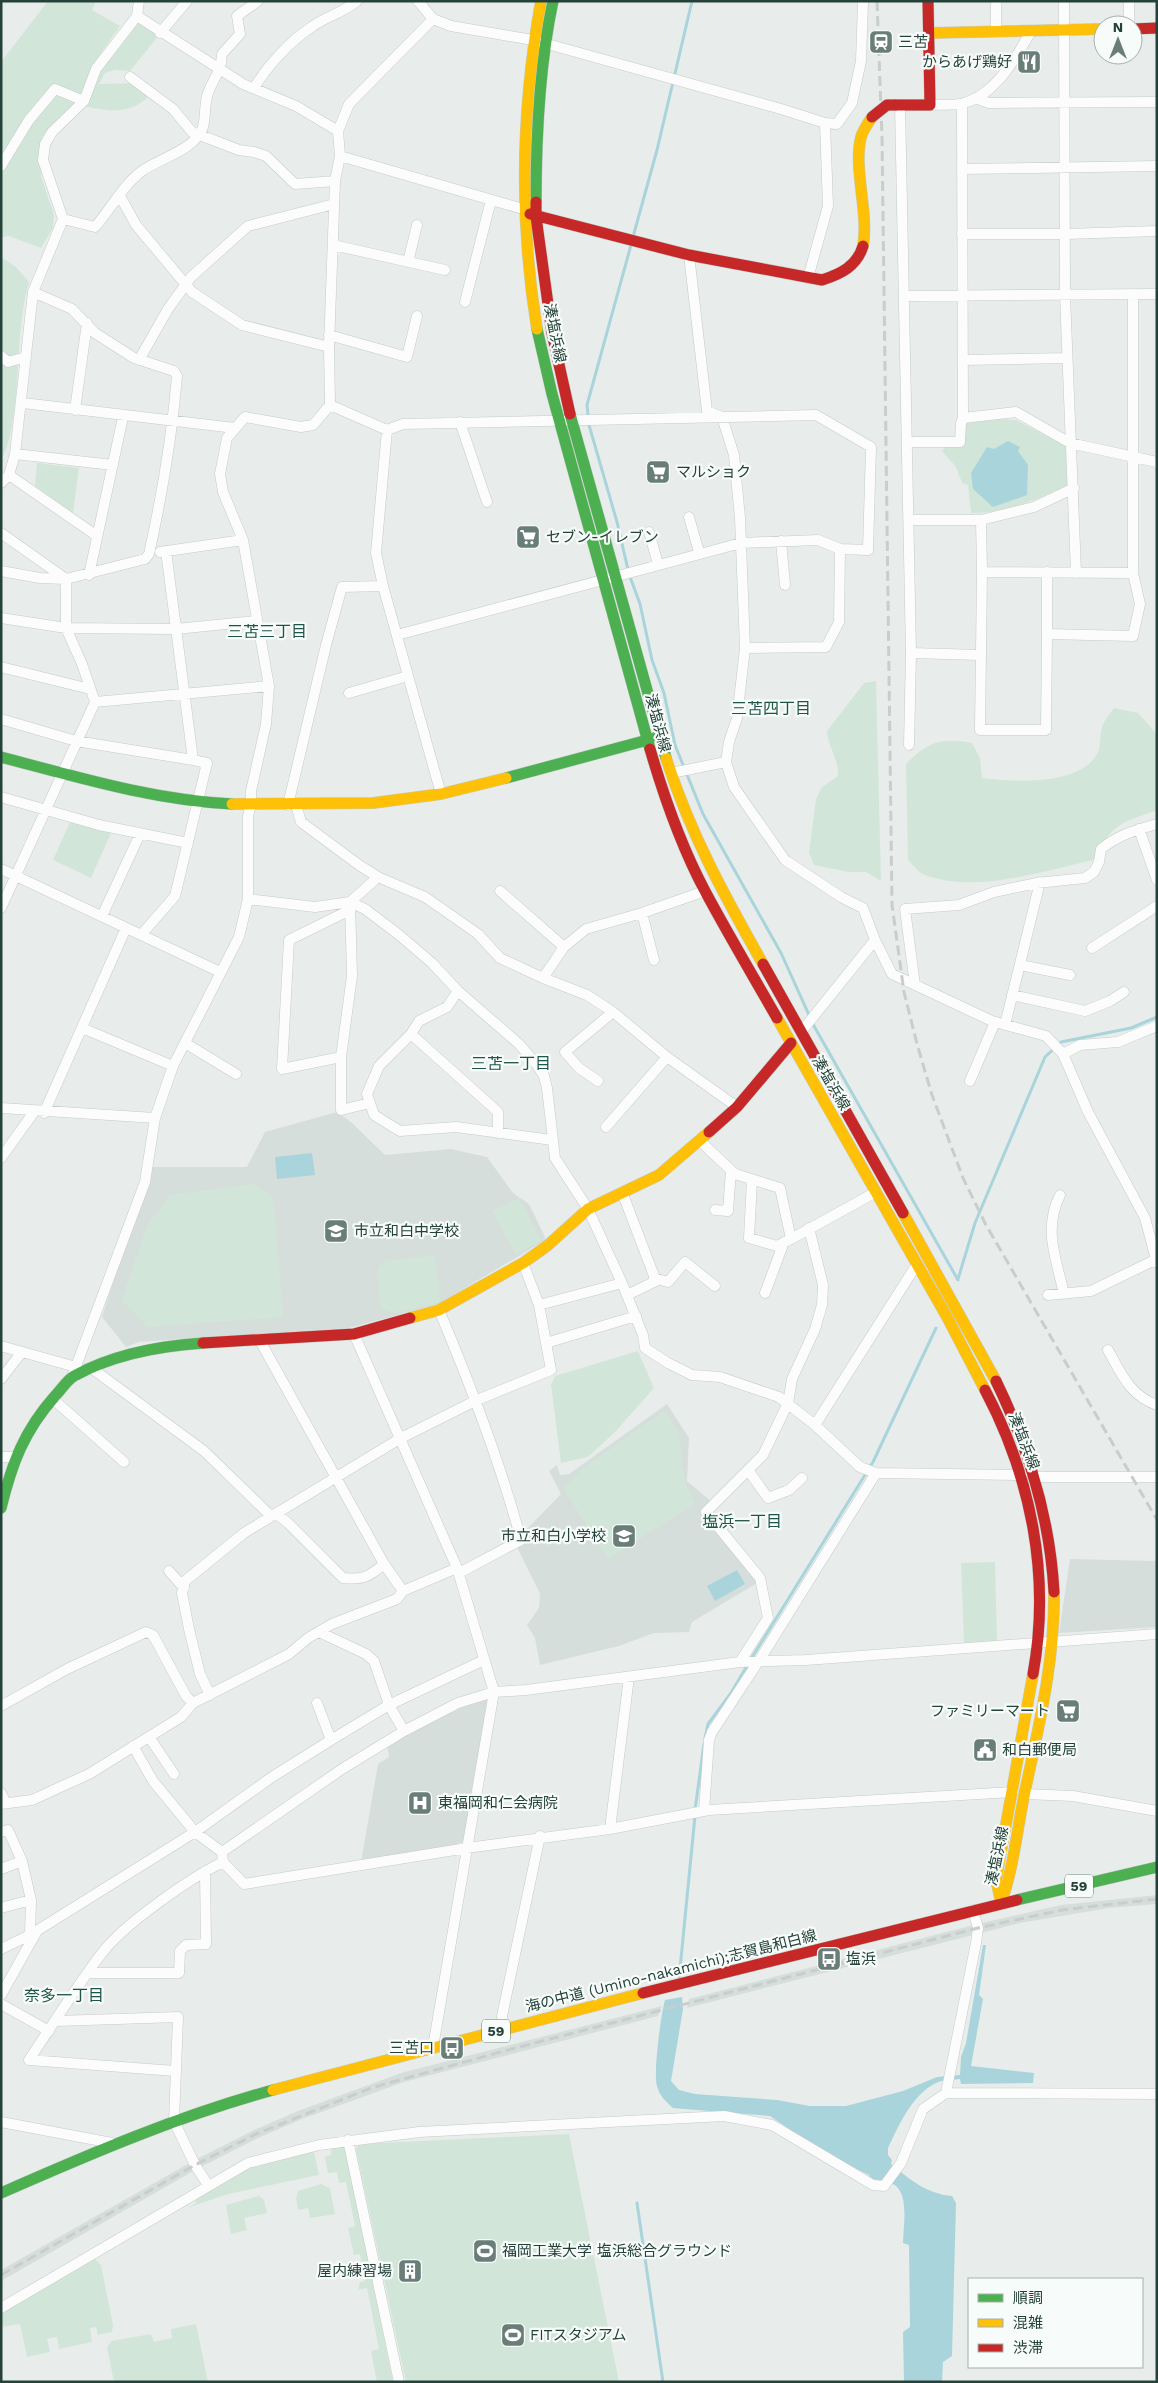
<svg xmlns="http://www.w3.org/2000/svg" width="1158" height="2383" font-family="'Work Sans','Noto Sans JP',sans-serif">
<rect width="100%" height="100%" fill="#e8edeb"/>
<path fill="#d6dedb" d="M337 1112 351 1122 385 1155 451 1149 487 1157 513 1193 529 1204 545 1237 544 1241 438 1304 349 1328 139 1342 126 1347 102 1317 131 1226 150 1185 151 1167H247L265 1132Z
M667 1404 689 1438 687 1481 712 1502 702 1510 757 1583 692 1622 689 1632 654 1633 619 1646 540 1665 535 1638 527 1625 539 1608 540 1594 517 1547 527 1540 525 1531 561 1494 549 1471 557 1465 560 1475 569 1474Z
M1070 1559 1157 1561V1627L1059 1633Z
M487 1695 490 1696 463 1843 361 1862 378 1764 389 1757 387 1744Z
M1157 1895V1904L1109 1908 1020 1923 687 2008 689 1999 977 1924 1061 1905Z
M662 2006 658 2016 404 2082 302 2119 258 2138 197 2169 1 2281V2270L193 2161 254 2130 298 2111 401 2073Z"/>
<path fill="#d1e6d8" d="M48 1H96L92 10 120 26 98 57V69L137 18 160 34 130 71 115 70 105 73 99 84 142 83 147 98C124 118 101 109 74 104L42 137 41 176 54 215 53 228 41 248 9 236 1 237V62Z
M1 257 16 267 29 282C17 324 20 368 14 412 11 429 10 444 1 460Z
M1001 419 1016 420 1066 446 1068 485C1036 500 1007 513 971 513L968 485 962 483 956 467 942 451 945 447 964 446 966 423Z
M37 463 79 468 73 513 35 486Z
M876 681 881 881 866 872H848L814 865 809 853 816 799 822 787 838 776C839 759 828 748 827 731L864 683Z
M1114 708 1138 713 1157 734V810C1118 824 1114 823 1093 860 1044 871 974 894 925 875 919 873 913 865 908 860L906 764C927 742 942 737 972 743L980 758 982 778C1014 782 1079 786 1097 754 1102 745 1099 733 1103 724 1106 718 1111 713 1114 708Z
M70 822 111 833 91 878 53 860Z
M253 1184 273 1197 283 1317 148 1327 122 1300 147 1226 170 1195Z
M519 1198 541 1241 515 1254 493 1211Z
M435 1255 440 1302 396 1313 381 1309 377 1269 384 1261Z
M638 1351 654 1388 616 1431 588 1457 561 1463 551 1385 555 1376Z
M664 1411 678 1432 685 1483 695 1503 608 1559 564 1489 582 1469Z
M995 1562 997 1642 964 1643 961 1563Z
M569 2134 619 2382H406L356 2149 359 2144Z
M345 2147 393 2382H377L371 2351 379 2349 367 2288 358 2290 360 2282 365 2281 360 2254 354 2255 348 2228 355 2226 346 2182 339 2183 337 2172 328 2173 325 2157 331 2155V2149Z
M314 2152 319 2175 228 2194 187 2208 196 2203V2197L250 2166Z
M321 2184 330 2188 335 2214 310 2218 308 2208 298 2210 296 2198 298 2191Z
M259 2196 264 2200 267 2213 244 2218 247 2230 231 2234 226 2205Z
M93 2257 101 2265 113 2325 112 2332 98 2335 96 2327 90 2328 92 2342 59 2349 57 2337 47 2339 50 2352 27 2357 20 2324 1 2327V2312Z
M196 2324 208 2382H114L107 2347 112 2341 151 2334 154 2342 172 2338 171 2329Z"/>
<path fill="#a9d4db" d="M1008 441 1020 447 1018 451 1028 465 1027 495 993 507 973 489 971 473 987 447 994 449Z
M312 1153 315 1175 277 1179 275 1157Z
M737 1570 745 1584 715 1601 707 1586Z
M983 1945H986L979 1995 983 1999 971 2066 1034 2073 1033 2083 961 2084 960 2079C954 2080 947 2080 941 2081 914 2090 899 2125 888 2148V2155L892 2160 891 2164C909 2179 927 2194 952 2196L956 2203 952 2356 943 2362 942 2382H904L903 2332 910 2327 909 2245 903 2243C904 2213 913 2176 870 2180L869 2175 826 2154 770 2116 673 2108C666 2102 659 2095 657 2086 653 2073 661 2014 665 2000L682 1997 683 2009 671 2081 679 2090 695 2094 777 2100 810 2106H846L903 2091 937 2077 960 2075 961 2057 966 2043Z"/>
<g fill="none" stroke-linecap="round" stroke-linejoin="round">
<path stroke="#a9d4db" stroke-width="3" d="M633 237 657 150 692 1
M631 245 587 405 589 425 617 522 629 574 640 604 652 660 664 693 675 745 703 814 781 953 814 1026 958 1280
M958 1279 975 1223 1045 1057 1061 1042 1131 1028 1157 1017
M751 1659 873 1462 936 1328
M705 1738 708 1724 731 1693 748 1664
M695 1810 704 1744
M679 1979 695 1816
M637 2203 663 2382"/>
<defs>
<path id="street" d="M418 1 433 19 451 26 533 40 781 109 825 123 837 124 852 103 861 61 863 1
M1064 1 1065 295 1076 573
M1129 1V25
M137 16 243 84 296 106 338 131
M996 31V1
M160 33 187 1
M130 77 173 109 192 132 239 150 254 152 266 156 295 184 335 181
M254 88C268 65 290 41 313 26 327 16 342 13 357 1
M978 99 989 103 1157 102
M900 105 911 653 909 745
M930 105C941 104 954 106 964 103 996 94 1016 58 1031 31
M340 156 523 209
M1 166 29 120 55 89 84 101
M962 169 1157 166
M120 196 136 225 192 292 242 325 329 347
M63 219 95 227C110 210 123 185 142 171 158 159 197 149 203 127 206 116 204 104 208 93 214 76 221 74 222 54L240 34 237 16 258 1
M962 234H1066L1157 231
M333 245 445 270
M689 255 707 411 722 417 734 455 740 518 745 648 737 718 729 742 726 762 734 787 785 860 841 897 863 908 875 940 892 974 992 1021 1046 1036 1063 1054 1088 1112 1145 1218 1157 1263
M408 262 417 225
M808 278 828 206 825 123
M904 296 1157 294
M465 302 491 200
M329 335 407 357 417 316
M1 356 8 362 26 357
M139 360 168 309 191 277 248 226 334 204
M963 360 1067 358
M23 403 235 428
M330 405 387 430 403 424 816 415 871 447 868 550 840 549 818 540 741 543 397 635
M75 410 87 323
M963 418 1016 412 1070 443 1157 462
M460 422 487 502
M387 430 376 553 383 586 441 794
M908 442H960L961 423 963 418 962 104
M15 454 113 465
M9 475 97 536
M1 483 9 475 15 454 33 292 63 219 43 160 45 144 52 132 84 101 96 69 137 16 139 1
M689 517 699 552
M909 520H981L1034 507 1074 488
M981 520 982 572
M649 532 658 564
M1 533 66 579
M781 541 785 585
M160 552 243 540
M1 571 40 578 66 579 145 559 149 554C162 495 172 437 177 376L174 371 134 358 95 333 72 309 33 292
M1047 572V634
M1133 573 982 572 980 730H1046L1047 634 1133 636 1140 604 1133 573V294
M89 575 123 417
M1 618 66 628 176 629 256 621
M745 648 826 647 839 622 840 549
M911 653 980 655
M1 667 90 689
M349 693 408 676
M95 702 269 686
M1 719 76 741 193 760
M671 773 726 762
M1 797 99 825 188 843
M288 805 326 645 342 587 383 586
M296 805 301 822 359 865 378 877 425 897 478 934 500 958 543 978 587 995 613 1012 667 1057 737 1107
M1139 829 1157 880
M1 869 220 972
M500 891 564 947
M248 899 315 907 350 902 365 909 398 934 432 963 458 991 519 1044 537 1065 544 1076 547 1088 555 1158 588 1209 622 1283 643 1335 645 1348 668 1363 692 1375 720 1377 779 1397 815 1425 860 1467 876 1473 1022 1475
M1 908 95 702 82 664 66 628V579
M642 913 654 960
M102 916 140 834
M141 935 175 896 207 763 193 760 166 551
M1092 948 1157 906
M1020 965 1070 975
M543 978 564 947 586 929 642 913 705 891
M915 985 905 909 959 905 994 892 1037 883 1085 878 1094 872 1099 862 1101 849C1118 835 1136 830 1157 824
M458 991 447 1007 419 1021 411 1034 379 1066 367 1094 374 1115 400 1131 456 1127 552 1140
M1012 995 1085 1011 1110 1001 1124 992
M1005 1025 1040 882
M82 1028 173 1066
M801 1032 875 940
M411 1034 498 1112V1133
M185 1043 236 1074
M1063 1054 1080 1045 1118 1042 1157 1026
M341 1057 282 1069 289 940 350 910
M598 1081 579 1068 565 1052 613 1012
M970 1081 995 1022
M370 1103 341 1110V1057L352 976 350 902 378 877
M1 1108 155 1118
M44 1113 126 928
M606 1127 667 1057
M700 1141 735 1174 780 1188 791 1239 876 1192
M1 1158 34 1112
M752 1180 749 1238 777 1246 791 1239
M622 1192 656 1281 627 1295
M1060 1195C1043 1229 1056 1258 1064 1294
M715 1210 728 1211 731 1170
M654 1278 668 1282 685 1262 715 1286
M765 1293 784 1242
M1048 1295 1091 1291 1157 1259
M539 1305 622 1283
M439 1310C471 1386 500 1461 521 1540L459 1573
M354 1334 457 1568 494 1692 433 2047
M546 1343 636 1316
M1 1346 76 1367
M1108 1350C1121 1373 1130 1396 1157 1405
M94 1370 204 1451 271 1516 278 1515 288 1523 343 1578C363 1580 369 1577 384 1564L259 1339
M72 1377 145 1182 155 1118 173 1066 239 937 248 899V816L251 805V791L266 724 269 686 243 540 223 492 220 474 227 438 245 417 301 427 313 425 330 405 329 347 335 181 340 156 338 131 349 104 433 19
M1 1379 22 1352
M53 1399 124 1462
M815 1425 917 1264
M1 1457H14
M748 1470 768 1498 789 1490 802 1478
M1036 1477H1157
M384 1564 403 1591
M169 1571 184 1588
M319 1632 366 1654 374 1661 389 1705 404 1731
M740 1662 768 1618 760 1578 706 1512 763 1455 788 1403 792 1379 815 1329 822 1305 823 1285 809 1228
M210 1695 200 1674 189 1629 182 1593 185 1581 244 1533 401 1438 477 1400 551 1370 539 1305 523 1263
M317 1703 331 1740 389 1705 484 1660
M1 1706 67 1669 146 1632 153 1635 186 1696 193 1703
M149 1737 174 1774
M133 1746 153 1781 195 1832 222 1852
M1 1793 6 1803
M1025 1794 1073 1796 1157 1811
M1 1804 32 1800 89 1774 181 1717 193 1703 289 1654 308 1638 332 1624 397 1599 403 1591 457 1568
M704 1811 709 1740 712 1732 762 1656 876 1473
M610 1829 629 1677
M1 1832 8 1830 22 1861
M222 1852 342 1769 404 1731 458 1703 494 1692 526 1690 740 1662 806 1660 1157 1634
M222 1852 223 1862 244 1884 467 1848 610 1829 709 1810 1013 1792
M1 1869 22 1861 31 1900 30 1935
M1 1908 31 1900
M1 1949 30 1935 195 1832 272 1777 331 1740
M88 1973H179L180 1951 186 1945 206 1944 205 1871
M1 1995 37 1931
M1 2004 49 2031
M56 2021 178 2017 174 2121 195 2165 208 2185
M504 2028 502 2016 540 1836
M175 2071 29 2060C53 2024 76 1987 102 1953 123 1925 190 1878 223 1862
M946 2093 976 1943 978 1928 973 1910
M1 2122 112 2143
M348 2140 399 2382
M1 2308 248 2163 319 2145 419 2132 724 2116 772 2125 873 2185 884 2186 901 2163 923 2109 946 2093 1157 2094"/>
<path id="fast" d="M536 202C536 135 539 67 553 1
M537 329 552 394 650 749
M570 414 666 758
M1 757C77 777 153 800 232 804
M506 778 655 738
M1 1508C12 1463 24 1431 55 1396 61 1390 67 1380 74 1376 114 1354 158 1346 203 1343
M1017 1900 1157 1867
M1 2193C90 2154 178 2116 273 2090"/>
<path id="slow" d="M929 33 1103 29
M863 246C869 212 853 169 861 137 863 130 868 123 872 117
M537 329C519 219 521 111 541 1
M666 758C690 833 724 895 763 964
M232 804 373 803 441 794 506 778
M777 1018 947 1317 985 1390
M903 1213 996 1381
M410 1318 439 1310 523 1263 547 1246 588 1209 659 1175 709 1132
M1001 1902 996 1880 1033 1674
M1001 1903C1014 1867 1017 1829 1025 1791 1039 1726 1055 1659 1054 1592
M273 2090 643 1993"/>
<path id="jam" d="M1133 29 1157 28
M895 105H930L928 1
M536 202V217L552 333 570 414
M530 214 689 255 822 280C841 274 857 266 863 246
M650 749C664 797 681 846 705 891 728 934 753 976 777 1018
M763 964 903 1213
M709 1132 737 1107 791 1043
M203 1343 354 1334 410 1318
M996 1381C1029 1449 1050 1517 1054 1592
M985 1390C1031 1477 1051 1576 1033 1674
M643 1993 1017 1900"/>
</defs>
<use href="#street" stroke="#c5cac8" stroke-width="11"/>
<use href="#fast" stroke="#c3cbc8" stroke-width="12"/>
<use href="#slow" stroke="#c3cbc8" stroke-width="12"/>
<use href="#jam" stroke="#c3cbc8" stroke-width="12"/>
<use href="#street" stroke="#fcfcfc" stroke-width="10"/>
<use href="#fast" stroke="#4caf50" stroke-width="11"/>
<use href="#slow" stroke="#ffc107" stroke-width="11"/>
<use href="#jam" stroke="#c62828" stroke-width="11"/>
<path stroke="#c9cdcc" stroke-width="3" stroke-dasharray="10 5" stroke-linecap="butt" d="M877 1 882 137 892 905 904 992 917 1044 932 1095 963 1178 986 1225 1157 1520
M1 2275 195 2165 256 2134 371 2088 504 2051 978 1928 1062 1910 1157 1899"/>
<defs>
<path id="jam-bridge" d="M872 117 887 105H895"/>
</defs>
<use href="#jam-bridge" stroke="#c3cbc8" stroke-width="12" stroke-linecap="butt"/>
<use href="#jam-bridge" stroke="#c62828" stroke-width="11"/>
</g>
<defs>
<symbol id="station-square" viewBox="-11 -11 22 22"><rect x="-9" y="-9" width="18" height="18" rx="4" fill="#697e78" stroke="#f7fbf9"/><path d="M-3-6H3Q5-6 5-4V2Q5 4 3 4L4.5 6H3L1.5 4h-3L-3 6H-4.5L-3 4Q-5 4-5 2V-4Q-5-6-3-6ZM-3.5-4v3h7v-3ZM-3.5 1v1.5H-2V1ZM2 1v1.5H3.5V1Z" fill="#fff"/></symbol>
<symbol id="restaurant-square" viewBox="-11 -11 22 22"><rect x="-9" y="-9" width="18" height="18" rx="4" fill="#697e78" stroke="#f7fbf9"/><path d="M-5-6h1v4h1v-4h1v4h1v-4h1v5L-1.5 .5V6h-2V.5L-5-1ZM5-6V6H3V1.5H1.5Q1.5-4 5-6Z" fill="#fff"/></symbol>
<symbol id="supermarket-square" viewBox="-11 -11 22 22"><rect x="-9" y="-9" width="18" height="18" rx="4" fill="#697e78" stroke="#f7fbf9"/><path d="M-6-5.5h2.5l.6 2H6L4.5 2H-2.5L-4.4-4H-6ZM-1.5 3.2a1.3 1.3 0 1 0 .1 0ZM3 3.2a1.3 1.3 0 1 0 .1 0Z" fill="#fff"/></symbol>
<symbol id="school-square" viewBox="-11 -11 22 22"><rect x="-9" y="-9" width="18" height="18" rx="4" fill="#697e78" stroke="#f7fbf9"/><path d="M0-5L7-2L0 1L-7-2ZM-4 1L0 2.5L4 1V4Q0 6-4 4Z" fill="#fff"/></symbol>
<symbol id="civic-square" viewBox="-11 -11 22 22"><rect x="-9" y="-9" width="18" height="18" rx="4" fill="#697e78" stroke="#f7fbf9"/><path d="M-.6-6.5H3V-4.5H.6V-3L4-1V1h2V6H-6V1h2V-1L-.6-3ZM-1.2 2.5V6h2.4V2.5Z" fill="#fff"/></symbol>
<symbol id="hospital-square" viewBox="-11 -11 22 22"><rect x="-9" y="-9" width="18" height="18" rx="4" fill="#697e78" stroke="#f7fbf9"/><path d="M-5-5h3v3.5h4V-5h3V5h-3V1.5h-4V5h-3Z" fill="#fff"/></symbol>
<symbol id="bus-square" viewBox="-11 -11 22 22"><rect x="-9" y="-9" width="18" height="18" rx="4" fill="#697e78" stroke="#f7fbf9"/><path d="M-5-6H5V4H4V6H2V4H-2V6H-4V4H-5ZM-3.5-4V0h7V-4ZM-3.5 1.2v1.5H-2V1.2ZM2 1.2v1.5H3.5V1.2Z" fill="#fff"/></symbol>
<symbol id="stadium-square" viewBox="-11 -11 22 22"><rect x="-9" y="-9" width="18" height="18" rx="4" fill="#697e78" stroke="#f7fbf9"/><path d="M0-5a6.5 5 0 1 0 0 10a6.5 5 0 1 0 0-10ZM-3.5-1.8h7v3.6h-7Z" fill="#fff"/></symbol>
<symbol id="building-square" viewBox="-11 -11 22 22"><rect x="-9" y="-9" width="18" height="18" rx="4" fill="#697e78" stroke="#f7fbf9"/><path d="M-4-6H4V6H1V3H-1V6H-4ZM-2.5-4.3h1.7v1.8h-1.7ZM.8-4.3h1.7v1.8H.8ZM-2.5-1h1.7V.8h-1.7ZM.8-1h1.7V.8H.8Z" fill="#fff"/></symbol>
</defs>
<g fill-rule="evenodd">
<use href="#station-square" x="867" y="28" width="28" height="28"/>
<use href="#restaurant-square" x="1015" y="48" width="28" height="28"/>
<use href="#supermarket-square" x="644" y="458" width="28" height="28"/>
<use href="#supermarket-square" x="514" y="523" width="28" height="28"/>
<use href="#school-square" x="322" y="1217" width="28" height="28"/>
<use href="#school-square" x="610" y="1522" width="28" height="28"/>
<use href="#supermarket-square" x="1054" y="1697" width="28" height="28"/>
<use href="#civic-square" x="971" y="1736" width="28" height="28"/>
<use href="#hospital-square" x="406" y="1789" width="28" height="28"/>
<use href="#bus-square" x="815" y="1945" width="28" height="28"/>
<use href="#bus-square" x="438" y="2034" width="28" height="28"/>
<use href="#stadium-square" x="471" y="2237" width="28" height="28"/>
<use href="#building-square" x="396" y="2257" width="28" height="28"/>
<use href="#stadium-square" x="499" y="2321" width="28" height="28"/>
</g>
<g text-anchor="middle" stroke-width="4.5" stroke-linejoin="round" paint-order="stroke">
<g fill="#f7fbf9" stroke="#637a73" stroke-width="1">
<rect x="1065" y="1874.5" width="28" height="23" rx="4"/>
<rect x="482" y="2019.5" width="28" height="23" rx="4"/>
</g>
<g font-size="14" font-weight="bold" fill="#24423a">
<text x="1079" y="1891">59</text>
<text x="496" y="2036">59</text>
</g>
<g font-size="15" fill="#24423a" stroke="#f7fbf9" text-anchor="start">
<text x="898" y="47">三苫</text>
<text x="1012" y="67" text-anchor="end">からあげ鶏好</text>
<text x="676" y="477">マルショク</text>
<text x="546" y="542">セブン-イレブン</text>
<text x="354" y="1236">市立和白中学校</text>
<text x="606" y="1541" text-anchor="end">市立和白小学校</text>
<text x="1050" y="1716" text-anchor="end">ファミリーマート</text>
<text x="1002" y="1755">和白郵便局</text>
<text x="438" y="1808">東福岡和仁会病院</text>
<text x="846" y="1964">塩浜</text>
<text x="434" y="2053" text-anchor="end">三苫口</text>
<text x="502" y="2256">福岡工業大学 塩浜総合グラウンド</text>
<text x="392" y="2276" text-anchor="end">屋内練習場</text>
<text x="530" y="2340">FITスタジアム</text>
</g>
<g font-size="15" fill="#24423a" stroke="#f7fbf9">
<text transform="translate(555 333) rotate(79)" y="5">湊塩浜線</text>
<text transform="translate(658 723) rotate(75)" y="5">湊塩浜線</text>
<text transform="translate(831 1083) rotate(60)" y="5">湊塩浜線</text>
<text transform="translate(1024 1441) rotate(69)" y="5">湊塩浜線</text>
<text transform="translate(997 1856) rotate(-78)" y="5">湊塩浜線</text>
<text transform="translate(671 1971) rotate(-14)" y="5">海の中道 (Umino-nakamichi);志賀島和白線</text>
</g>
<g font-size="16" fill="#1f5548" stroke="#f7fbf9">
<text x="267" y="637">三苫三丁目</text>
<text x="771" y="714">三苫四丁目</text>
<text x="511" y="1069">三苫一丁目</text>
<text x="742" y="1527">塩浜一丁目</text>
<text x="64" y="2001">奈多一丁目</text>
</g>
</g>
<rect width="1158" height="2383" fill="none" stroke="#24423a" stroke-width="5"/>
<rect x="968" y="2278" width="175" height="90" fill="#f7fbf9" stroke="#a3b1ad"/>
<rect x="978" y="2294" width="25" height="8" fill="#4caf50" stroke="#a3b1ad"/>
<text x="1013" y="2303" font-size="15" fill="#24423a">順調</text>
<rect x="978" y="2319" width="25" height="8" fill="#ffc107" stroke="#a3b1ad"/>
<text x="1013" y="2328" font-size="15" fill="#24423a">混雑</text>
<rect x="978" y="2344" width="25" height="8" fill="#c62828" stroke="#a3b1ad"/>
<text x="1013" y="2353" font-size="15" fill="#24423a">渋滞</text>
<g transform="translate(1118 40)"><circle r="24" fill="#f7fbf9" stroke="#a3b1ad"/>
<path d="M0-4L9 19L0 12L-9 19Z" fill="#697e78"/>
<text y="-8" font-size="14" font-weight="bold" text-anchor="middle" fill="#24423a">N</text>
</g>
</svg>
